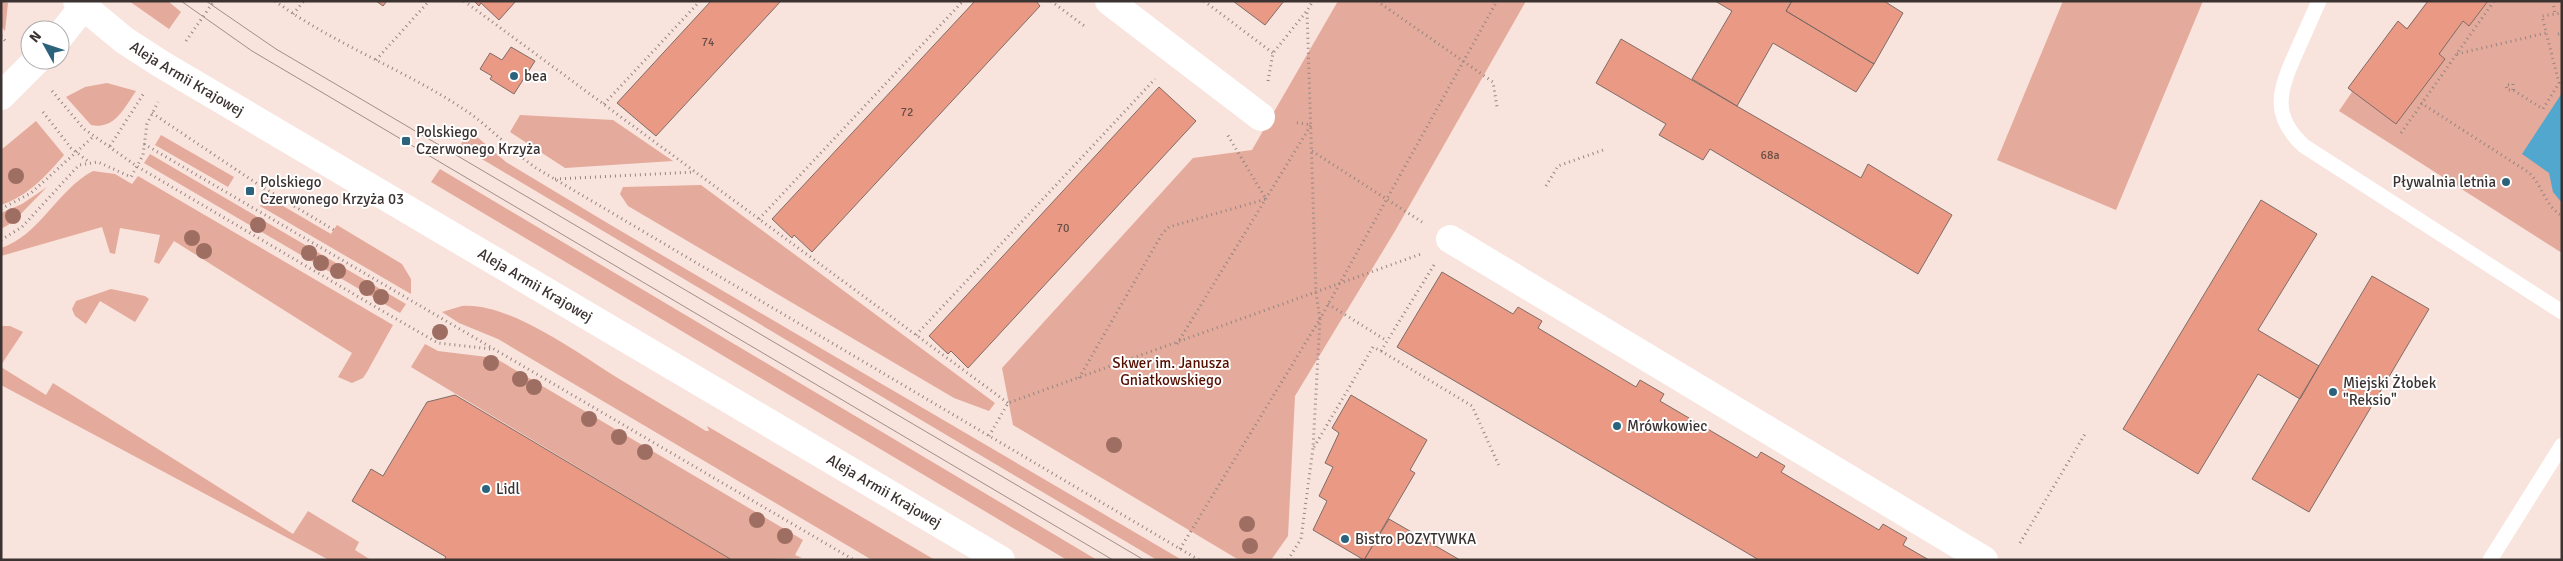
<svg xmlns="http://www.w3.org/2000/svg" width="2563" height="561" font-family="Signika,sans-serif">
<rect width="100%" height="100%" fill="#f9e3dd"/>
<path fill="#e4aa9b" d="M1 1 8 3 5 31 1 26Z
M129 1H168L181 12 169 29Z
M1338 1H1526L1395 231 1295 396 1288 536 1271 560H1239L1013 425 1002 368 1193 158 1252 150Z
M2063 1H2203L2116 210 1997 160Z
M2428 1H2562V253L2339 111 2352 92 2348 88 2398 21 2407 28Z
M107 83 136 91C124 108 115 130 91 125L66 97 85 87Z
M520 115 613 120 673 161 565 168 510 132Z
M36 121 64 155C46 176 28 196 1 205V150Z
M468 129 506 162 609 224 1182 560H1157L460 146Z
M161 135 234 177 228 187 155 145Z
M150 154 406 304 400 313 144 163Z
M440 169 1040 526 1097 560H1067L431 182Z
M93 171 115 174 132 184 138 176 393 325 367 372 363 378 352 383 338 377 352 353 174 241 159 264 154 262 160 235 120 228 115 254 110 253 102 227 1 256V248C40 235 57 190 93 171Z
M701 185 995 403 989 411 954 398 628 206 620 194 623 187Z
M47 187 13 222 1 229V213L22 204Z
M266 196 331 234 337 225 402 264 411 279V294L260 206Z
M111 289 145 296 149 299 135 322 100 301 86 324 75 316 72 309 76 301Z
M462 306C510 302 580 355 621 380 649 397 678 414 706 431H709L707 426 935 560H872L498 339 459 323 442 312Z
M1 326H10L23 332 1 365Z
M425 344 438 351 495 358 803 540 795 555 802 558 732 560 411 367Z
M1 367 46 395 53 383 293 534 308 511 359 542 355 550 371 560H329L1 385Z"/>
<path fill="#52a7cf" d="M2562 93V203L2553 192 2549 173 2522 154Z"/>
<path fill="#ea9a84" stroke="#7f6c67" d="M376 1H387L383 6Z
M474 1H516L499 20 481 3 479 6Z
M711 1H781L656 136 617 103Z
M975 1H1036L1040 6 812 252 794 235 792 238 772 219Z
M1233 1H1284L1265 25Z
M1715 1H1792L1786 11 1874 64 1856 92 1773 43 1737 106 1692 79 1732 11Z
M1792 1H1884L1903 13 1874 64 1786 11Z
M2428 1H2488L2469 26 2463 21 2439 54 2445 59 2396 124 2348 88 2398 21 2407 29Z
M1621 39 1861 178 1868 164 1952 215 1918 274 1710 149 1703 160 1659 135 1666 124 1596 83Z
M511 47 535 61 514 94 490 79 492 76 480 69 490 53 502 60Z
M1159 87 1196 121 968 368 951 351 948 354 929 336Z
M2261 200 2317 234 2258 330 2319 366 2300 399 2258 374 2198 474 2123 429Z
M1442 272 1513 314 1518 307 1542 321 1538 328 1636 387 1640 380 1664 394 1660 401 1757 458 1761 452 1785 466 1781 472 1879 530 1883 524 1907 538 1903 545 1929 560H1759L1397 347Z
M2372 276 2429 309 2309 512 2252 479Z
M455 395 732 560H444L446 557 352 501 371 469 383 476 427 402Z
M1351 395 1427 440 1410 470 1415 473 1364 560 1313 530 1327 501 1319 496 1333 467 1325 463 1339 433 1332 428Z
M1389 519 1460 560H1364Z"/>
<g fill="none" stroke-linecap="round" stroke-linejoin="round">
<path stroke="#948581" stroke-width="3" stroke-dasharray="1 4" stroke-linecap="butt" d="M275 1C335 45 406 70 468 112 492 129 512 151 536 168L1199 560
M464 1 1008 403
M1051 1 1087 28
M1204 1 1273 53
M1377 1 1493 82 1497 107
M2553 1 2555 14
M293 14 304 1
M2558 34 2562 33
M1 36 7 43
M186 41 214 1
M2457 54 2546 33
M376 60 429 1
M1268 81 1273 53 1306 12
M2513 90V84L2506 85 2507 90H2513L2543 109 2559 83 2542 16 2562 13
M52 91 84 129 138 167 379 309 438 343 491 349
M2421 103 2528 172C2543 185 2544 205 2562 216
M604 104 700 1
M43 112 71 148 89 162
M152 113 259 185 334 230
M2401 133 2494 1
M144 144 854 560
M110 146 144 93
M1312 151 1422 222
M555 179 695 172
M1546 186 1558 166 1606 149
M1 209 31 193 94 136
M759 219 963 1
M1 240 22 227 79 165 98 162 131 177 143 155 147 124 158 102
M1328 304 1387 341
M916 335 1155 79
M1177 344 1311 125 1293 122
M1381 351 1472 406 1500 468
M1079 378 1162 234 1169 227 1266 199 1227 134
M989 436 1008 403 1421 254
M1314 447 1373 347 1381 351 1434 265
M2020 543 2085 434
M1180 549 1320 319 1316 293 1307 11 1313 1
M1288 560 1301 539 1313 448 1320 319 1497 1"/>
<path stroke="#fff" stroke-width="15" d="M2319 1C2311 19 2303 37 2295 55 2279 91 2271 116 2304 146L2562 312
M2490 560 2562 445"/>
<path stroke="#fff" stroke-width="28" d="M1109 1 1261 117
M1450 239 1984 560"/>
<g stroke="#fff" stroke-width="28">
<path id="s1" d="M77 1 124 40 161 64 1001 560"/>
<path d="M60 36 83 7"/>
<path d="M1 96 37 60"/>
</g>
<path stroke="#9e8e8a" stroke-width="1" d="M181 1 252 51 1113 560
M206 1 276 49 1144 560"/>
</g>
<g fill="#9f6e63">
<circle cx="16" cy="176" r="8"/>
<circle cx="13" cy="216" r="8"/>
<circle cx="258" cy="225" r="8"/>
<circle cx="192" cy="238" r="8"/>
<circle cx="204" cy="251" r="8"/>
<circle cx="309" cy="253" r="8"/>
<circle cx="321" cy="263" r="8"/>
<circle cx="338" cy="271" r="8"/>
<circle cx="367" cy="288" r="8"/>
<circle cx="381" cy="297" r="8"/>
<circle cx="440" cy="332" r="8"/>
<circle cx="491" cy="363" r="8"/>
<circle cx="520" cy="379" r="8"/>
<circle cx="534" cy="387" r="8"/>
<circle cx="589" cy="419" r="8"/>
<circle cx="619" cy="437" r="8"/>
<circle cx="1114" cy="445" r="8"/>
<circle cx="645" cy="452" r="8"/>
<circle cx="757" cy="520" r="8"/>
<circle cx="1247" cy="524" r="8"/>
<circle cx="785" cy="536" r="8"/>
<circle cx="1250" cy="546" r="8"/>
</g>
<g fill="#2b637d" stroke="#fff" stroke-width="2">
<circle cx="514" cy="76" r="5"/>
<rect x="401" y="136" width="10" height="10" rx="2.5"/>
<circle cx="2506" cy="182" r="5"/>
<rect x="245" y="186" width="10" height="10" rx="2.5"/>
<circle cx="2333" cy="392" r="5"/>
<circle cx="1617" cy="426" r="5"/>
<circle cx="486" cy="489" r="5"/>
<circle cx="1345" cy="539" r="5"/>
</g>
<g text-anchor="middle" stroke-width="4" stroke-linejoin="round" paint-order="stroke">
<g font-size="12" fill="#674d46">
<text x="708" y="46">74</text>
<text x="907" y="116">72</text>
<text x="1770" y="159">68a</text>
<text x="1063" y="232">70</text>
</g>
<g font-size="15" fill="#3b3331" stroke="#fff" text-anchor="start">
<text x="524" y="81">bea</text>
<text x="416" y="137">Polskiego<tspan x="416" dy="17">Czerwonego Krzyża</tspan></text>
<text x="260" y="187">Polskiego<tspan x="260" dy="17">Czerwonego Krzyża 03</tspan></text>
<text x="2496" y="187" text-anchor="end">Pływalnia letnia</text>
<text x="2343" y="388">Miejski Żłobek<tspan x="2343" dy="17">"Reksio"</tspan></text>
<text x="1627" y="431">Mrówkowiec</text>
<text x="496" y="494">Lidl</text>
<text x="1355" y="544">Bistro POZYTYWKA</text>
</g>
<g font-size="15" fill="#3b3331" stroke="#fff">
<text dy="5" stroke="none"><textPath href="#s1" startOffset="135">Aleja Armii Krajowej</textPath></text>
<text dy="5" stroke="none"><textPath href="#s1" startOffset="540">Aleja Armii Krajowej</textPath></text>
<text dy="5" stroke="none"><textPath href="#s1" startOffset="945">Aleja Armii Krajowej</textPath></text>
</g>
<g font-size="15" fill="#550f00" stroke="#fff">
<text x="1171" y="368">Skwer im. Janusza<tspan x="1171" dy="17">Gniatkowskiego</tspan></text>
</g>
</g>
<rect width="2563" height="561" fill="none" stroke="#3b3331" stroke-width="5"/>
<g transform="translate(45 45) rotate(310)"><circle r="24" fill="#ffffff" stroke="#b1adad"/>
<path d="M0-4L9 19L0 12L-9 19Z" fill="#2b637d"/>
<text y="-8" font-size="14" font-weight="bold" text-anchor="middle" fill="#3b3331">N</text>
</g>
</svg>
